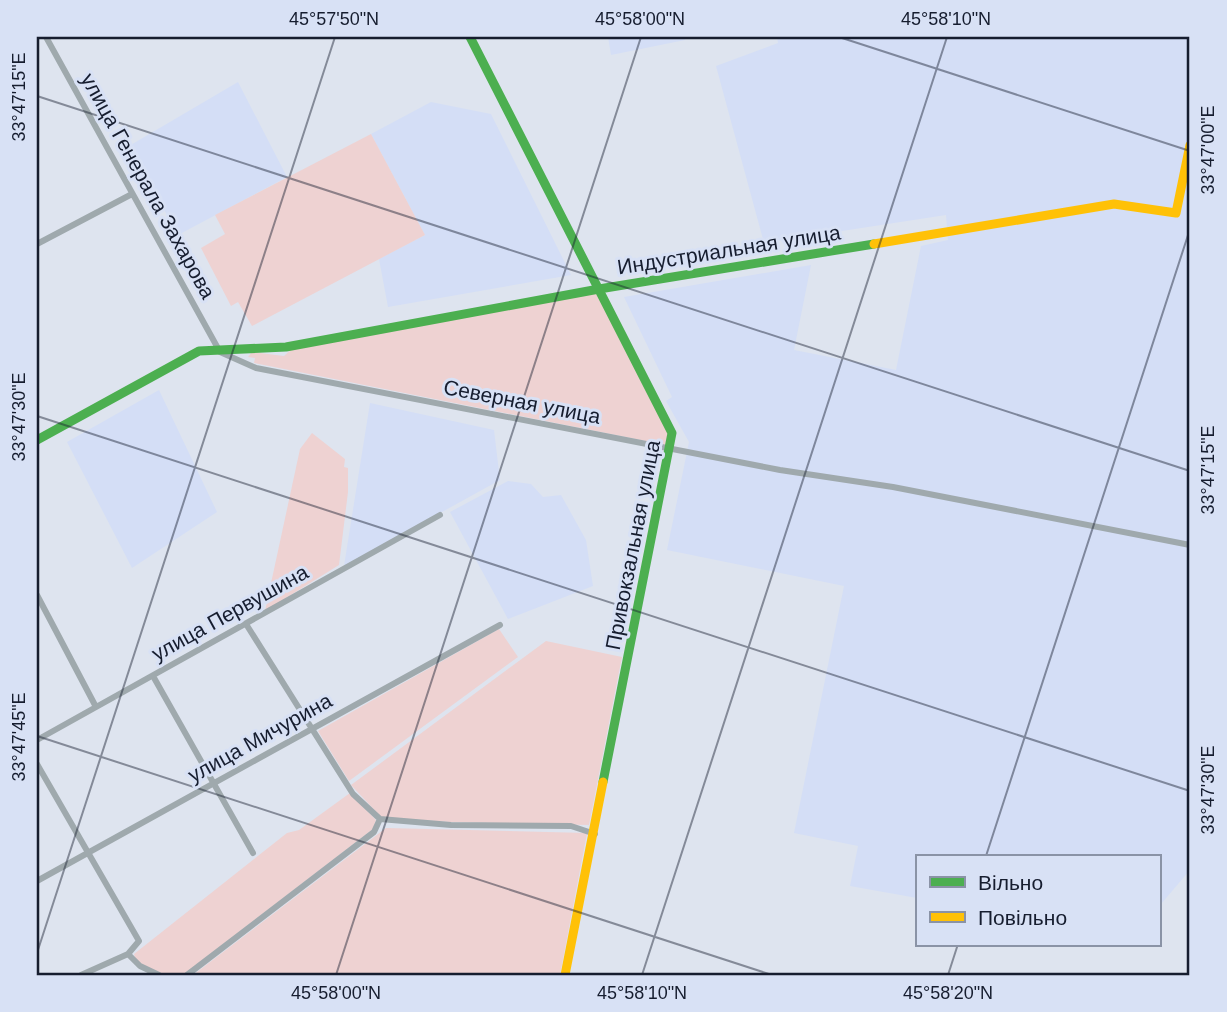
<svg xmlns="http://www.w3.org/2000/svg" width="1227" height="1012" font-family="Helvetica,sans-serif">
<rect width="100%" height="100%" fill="#dee4ef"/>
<path fill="#d4def6" d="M608 37H685V40L611 55Z
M777 37H1190V870L1161 904 1159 856H917V898L850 886 858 846 794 833 844 586 667 550 689 442 666 401 672 397 624 297 811 265 794 350 896 370 921 246 948 240 946 215 764 243 716 66 778 43Z
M238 82 287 177 178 235 129 146Z
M431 102 491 114 571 275 388 307 379 259 425 235 371 134Z
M159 390 217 512 132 568 67 442Z
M370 403 494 430 500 480 344 566Z
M508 481 531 484 543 497 561 495 586 540 593 586 508 619 450 512Z"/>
<path fill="#eed2d2" d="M371 134 425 235 252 326 238 302 231 306 201 248 225 234 215 215Z
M596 293 669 432 666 445 254 363 255 358 248 357 252 352 284 356 293 348Z
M312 433 345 459 344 467 348 468V492L339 565 265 611 300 449Z
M499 629 518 657 349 781 318 731Z
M546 641 622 657 589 825 449 822 381 817 351 785Z
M350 793 376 820 373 829 183 975H163L136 961 134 954 287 833 299 830Z
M386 828 587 833 560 975H193Z"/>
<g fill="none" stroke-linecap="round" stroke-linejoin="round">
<path stroke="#9fa9ad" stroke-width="6" d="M46 37 220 352 256 368 780 470 893 487 1190 545
M37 244 132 194
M37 595 96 707
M246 624 353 794 380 819 451 825 571 826 595 834
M153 676 253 853
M37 740 440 515
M37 764 139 941 128 954 81 975
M37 881 500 625
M128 954 140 966 159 975
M187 975 374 832 380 819"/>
<path stroke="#4caf50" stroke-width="9" d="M470 37 672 433 603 782
M37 440 199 351 286 347 599 289 874 244"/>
<path stroke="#ffc107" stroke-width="9" d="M874 244 1114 204 1176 213 1190 145
M565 975 603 782"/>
</g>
<path fill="none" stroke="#161d2f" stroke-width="2" stroke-opacity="0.45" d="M839 37 1190 151M37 96 1190 471M37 416 1190 791M37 736 772 975M986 856 1190 229M37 953 335 37M336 975 641 37M642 975 947 37M948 975 958 944"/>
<g text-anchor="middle" stroke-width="6" stroke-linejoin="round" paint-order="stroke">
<g font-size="21" fill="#161d2f" stroke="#d8e1f5">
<text transform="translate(148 186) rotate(61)" y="7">улица Генерала Захарова</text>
<text transform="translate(729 250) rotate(-9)" y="7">Индустриальная улица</text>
<text transform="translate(522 402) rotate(11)" y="7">Северная улица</text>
<text transform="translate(633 545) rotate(-79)" y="7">Привокзальная улица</text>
<text transform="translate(230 613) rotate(-29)" y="7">улица Первушина</text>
<text transform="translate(260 738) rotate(-29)" y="7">улица Мичурина</text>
</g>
</g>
<rect width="1227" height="1012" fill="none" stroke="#d8e1f5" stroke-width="77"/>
<rect x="916" y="855" width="245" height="91" fill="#d8e1f5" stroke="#8a93a6" stroke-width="2"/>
<rect x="930" y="877" width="35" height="10" fill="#4caf50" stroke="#8a93a6" stroke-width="2"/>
<text x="978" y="890" font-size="21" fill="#161d2f">Вільно</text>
<rect x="930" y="912" width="35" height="10" fill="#ffc107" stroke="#8a93a6" stroke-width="2"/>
<text x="978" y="925" font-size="21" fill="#161d2f">Повільно</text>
<rect x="38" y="38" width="1150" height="936" fill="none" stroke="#161d2f" stroke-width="2.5"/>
<g font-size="18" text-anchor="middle" fill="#161d2f">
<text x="334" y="25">45°57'50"N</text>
<text x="640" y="25">45°58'00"N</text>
<text x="946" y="25">45°58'10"N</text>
<text transform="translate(19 97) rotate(-90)" y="6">33°47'15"E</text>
<text transform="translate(1208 150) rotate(-90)" y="6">33°47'00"E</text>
<text transform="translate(19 417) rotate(-90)" y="6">33°47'30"E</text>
<text transform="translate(1208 470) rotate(-90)" y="6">33°47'15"E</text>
<text transform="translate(19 737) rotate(-90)" y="6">33°47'45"E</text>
<text transform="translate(1208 790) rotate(-90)" y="6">33°47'30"E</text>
<text x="336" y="999">45°58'00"N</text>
<text x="642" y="999">45°58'10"N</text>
<text x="948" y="999">45°58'20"N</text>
</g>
</svg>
